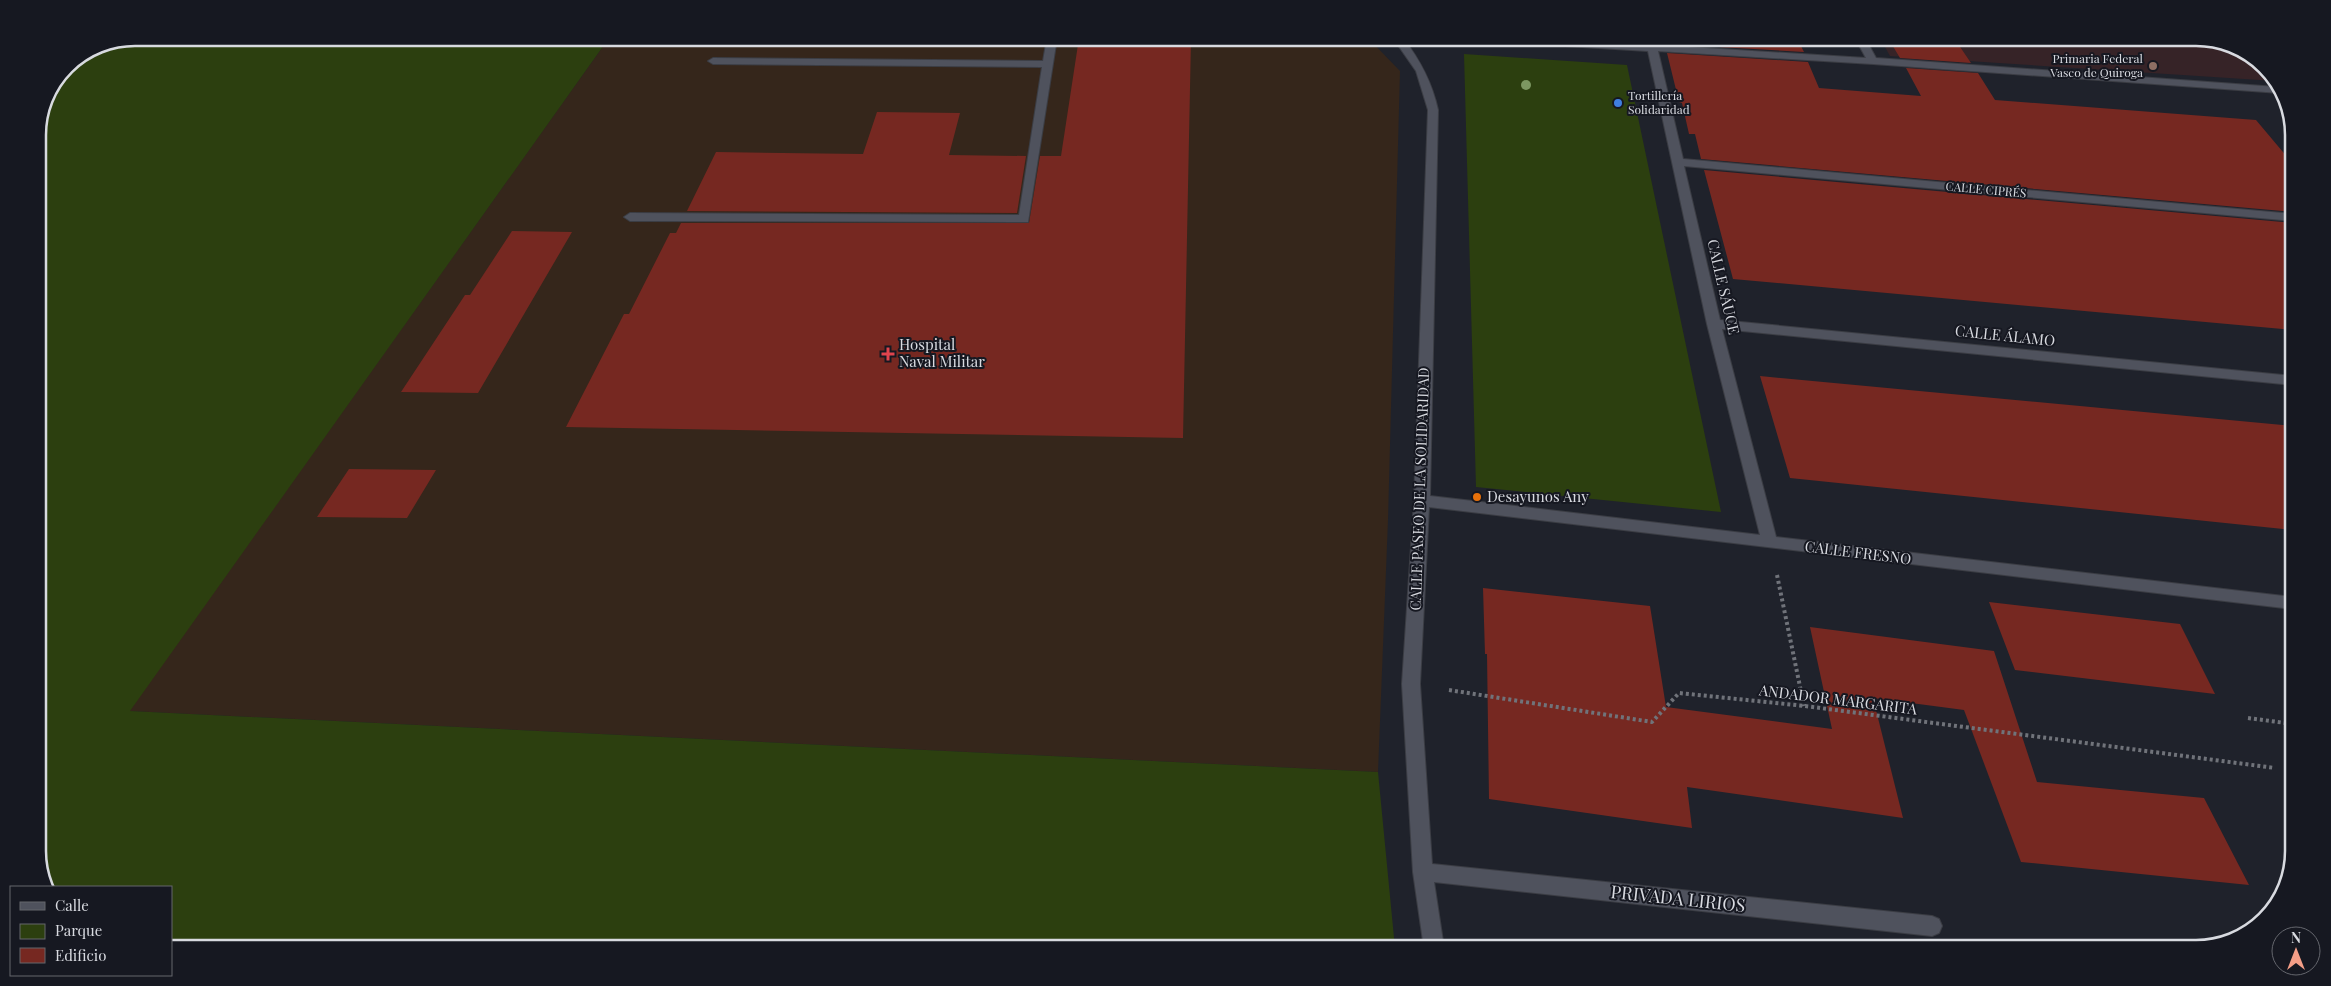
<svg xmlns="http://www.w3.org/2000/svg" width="2331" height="986" font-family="'Playfair Display',serif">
<rect width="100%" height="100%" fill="#1f222b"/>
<path fill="#362327" d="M1880 38H2195L2233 45 2273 76 2275 81 1890 56Z"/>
<path fill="#35261b" d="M609 38H1368L1400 71 1388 520 1378 772 129 711Z"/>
<path fill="#2c3f0f" d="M136 38H609L130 711 1378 772 1395 948H171V887H49L38 857V129L45 98 66 66 98 45Z
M1464 54 1627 65 1721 512 1476 487Z"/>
<path fill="#762821" d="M1079 38H1191L1183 438 566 427 624 314H629L670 233H676L681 223H1029L1040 156H1061Z
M1663 38H1797L1804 52 1665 44Z
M1888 38H1954L1971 63 1900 58Z
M1667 53 1808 62 1819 88 1921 96 1906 68 1978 73 1995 100 2256 120 2293 164V212L1701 159 1695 134H1689L1682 103 1679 102Z
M877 112 960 113 949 155 1026 156 1017 213 687 211 716 152 863 154Z
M1704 170 2293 223V330L1733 279Z
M512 231 572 232 478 393 401 392 465 295H470Z
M1760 376 2293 426V530L1790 478Z
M349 469 436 470 407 518 317 517Z
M1483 588 1650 606 1666 707 1832 729 1810 627 1994 651 2037 782 2204 798 2249 885 2021 862 1964 710 1873 698 1903 818 1687 787 1692 828 1489 799 1487 654H1485Z
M1989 602 2180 624 2215 694 2015 670Z"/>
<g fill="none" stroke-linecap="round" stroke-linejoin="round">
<defs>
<path id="minor" d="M1047 38H1057L1028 222 630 221 624 217 630 213 1019 215 1042 67 713 64 708 61 713 58 1043 61Z
M1393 38H1403C1420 60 1432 82 1438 110L1430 496 1760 535 1707 324 1648 51 1480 41 1475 38H1522L1647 45 1645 38H1655L1657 45 1866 58 1855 38H1865L1876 58 2277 87 2280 93 1873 64 1658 51 1683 159 2293 214V221L1684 166 1720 320 2293 376V385L1722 329 1776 537 2293 597V609L1429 507 1420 684 1432 864 1932 916 1939 919 1942 926 1939 933 1932 936 1434 882 1444 948H1424L1413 872 1402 684 1414 501 1428 110 1416 71Z"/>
</defs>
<use href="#minor" stroke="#3b3d44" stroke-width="2"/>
<path stroke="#70737a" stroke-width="4" stroke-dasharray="3 3" stroke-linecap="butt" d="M1777 575 1804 706
M1449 690 1652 722 1679 693 1805 706 2275 768
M2248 718 2293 724"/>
<use href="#minor" fill="#4f525d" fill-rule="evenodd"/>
</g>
<circle fill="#7c9761" cx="1526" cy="85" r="5"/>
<circle fill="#8d6e63" stroke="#161821" stroke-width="2" cx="2153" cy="66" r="5"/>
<circle fill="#3f7fe0" stroke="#161821" stroke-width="2" cx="1618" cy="103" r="5"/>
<path fill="#e0444e" stroke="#161821" stroke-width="2" d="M885.5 346.5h5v5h5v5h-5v5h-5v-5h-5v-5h5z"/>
<circle fill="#e8710a" stroke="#161821" stroke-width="2" cx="1477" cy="497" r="5"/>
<g text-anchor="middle" stroke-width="4" stroke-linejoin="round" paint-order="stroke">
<g font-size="12" fill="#d8dae0" stroke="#161821" text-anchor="end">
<text x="2143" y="63">Primaria Federal<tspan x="2143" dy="14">Vasco de Quiroga</tspan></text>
<text x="1628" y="100" text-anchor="start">Tortillería<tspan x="1628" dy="14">Solidaridad</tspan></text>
</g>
<g font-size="12" fill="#d8dae0" stroke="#161821">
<text transform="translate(1986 190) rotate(5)" y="4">CALLE CIPRÉS</text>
</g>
<g font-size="15" fill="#d8dae0" stroke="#161821">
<text transform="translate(1723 287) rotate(77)" y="5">CALLE SÁUCE</text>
<text transform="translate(2005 336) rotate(6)" y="5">CALLE ÁLAMO</text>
<text transform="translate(1420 489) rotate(-88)" y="5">CALLE PASEO DE LA SOLIDARIDAD</text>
<text transform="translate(1858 553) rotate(7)" y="5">CALLE FRESNO</text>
<text transform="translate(1838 700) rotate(7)" y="5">ANDADOR MARGARITA</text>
</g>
<g font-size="15" fill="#d8dae0" stroke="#161821" text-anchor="start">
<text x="899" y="350">Hospital<tspan x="899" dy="17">Naval Militar</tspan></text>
<text x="1487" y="502">Desayunos Any</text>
</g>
<g font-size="18" fill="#d8dae0" stroke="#161821">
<text transform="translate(1678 899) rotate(6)" y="6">PRIVADA LIRIOS</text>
</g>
</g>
<path d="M0 0H2331V986H0ZM135 46H2196A89 89 0 0 1 2285 135V851A89 89 0 0 1 2196 940H135A89 89 0 0 1 46 851V135A89 89 0 0 1 135 46Z" fill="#161821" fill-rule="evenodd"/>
<path fill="none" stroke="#d8dae0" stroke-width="2.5" d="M135 46H2196A89 89 0 0 1 2285 135V851A89 89 0 0 1 2196 940H135A89 89 0 0 1 46 851V135A89 89 0 0 1 135 46Z"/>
<rect x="10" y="886" width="162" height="90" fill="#161821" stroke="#64666d"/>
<rect x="20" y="902" width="25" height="8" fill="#4f525d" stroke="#64666d"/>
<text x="55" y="911" font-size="15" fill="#d8dae0">Calle</text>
<rect x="20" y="924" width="25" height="15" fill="#2c3f0f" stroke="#64666d"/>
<text x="55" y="936" font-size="15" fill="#d8dae0">Parque</text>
<rect x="20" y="948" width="25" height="15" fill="#762821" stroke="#64666d"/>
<text x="55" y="961" font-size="15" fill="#d8dae0">Edificio</text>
<g transform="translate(2296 951)"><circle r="24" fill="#161821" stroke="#64666d"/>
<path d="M0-4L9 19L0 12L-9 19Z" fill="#f49e87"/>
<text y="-8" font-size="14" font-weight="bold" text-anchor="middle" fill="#d8dae0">N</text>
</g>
</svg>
